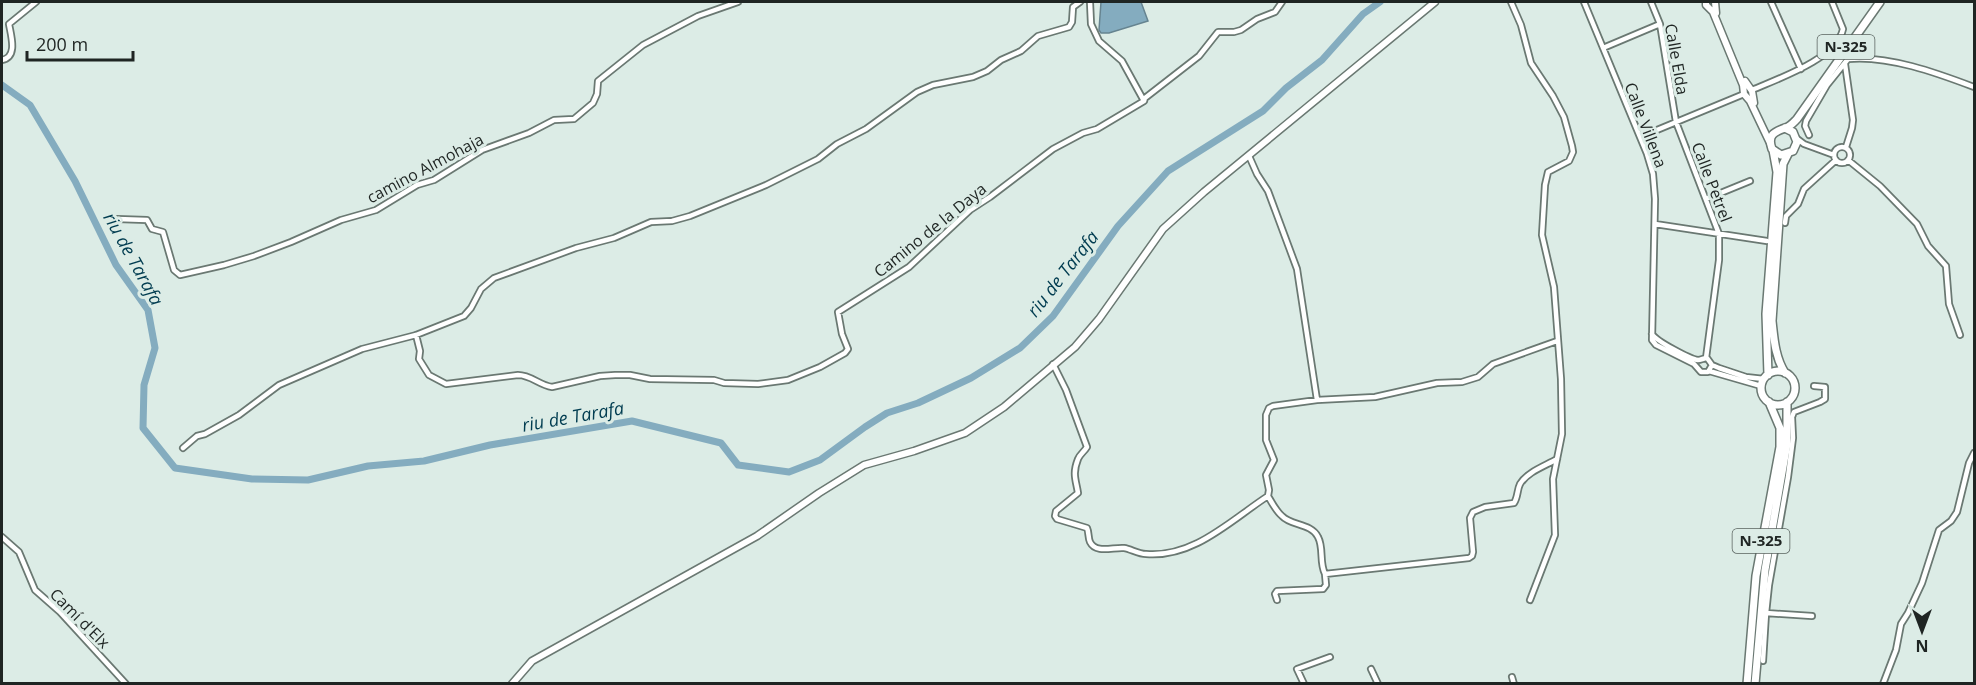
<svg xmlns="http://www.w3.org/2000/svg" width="1976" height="685" font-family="'Open Sans',sans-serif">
<rect width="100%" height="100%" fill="#dcece6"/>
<path fill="#84acbf" stroke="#668490" stroke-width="1.5" d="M1101 2H1141L1148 21 1109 33H1101L1099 30Z"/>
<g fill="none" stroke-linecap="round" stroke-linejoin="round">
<path stroke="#84acbf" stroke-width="7" d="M2 85 30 105 75 181 116 265 148 310 155 348 144 385 143 428 175 468 252 479 308 480 368 466 424 461 490 445 632 421 721 443 738 465 789 472 820 460 865 427 887 413 918 403 971 378 1020 348 1053 316 1118 226 1168 171 1263 111 1286 88 1322 60 1363 14 1380 2"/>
<defs>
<path id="minor" d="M1090 2 1091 24 1099 41 1122 61 1144 101
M1511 2 1521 25 1531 63 1553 96 1564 117 1572 146 1573 152 1569 161 1548 172 1545 185 1542 235 1554 287 1561 379 1562 434 1553 479 1555 535 1530 600
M1584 2 1647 154 1653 174 1655 199 1652 340 1656 345 1694 364 1701 372H1708L1712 365
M1651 2 1660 24 1676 122 1719 234V260L1706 358
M1771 2 1801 69
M1603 48 1660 24
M2 60C18 57 11 36 9 24L36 2
M1845 64 1853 120 1852 128 1846 147
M1752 90C1777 79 1837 59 1843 29L1832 2
M1809 135 1805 126 1806 121 1827 85 1848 59C1888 55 1937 73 1974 87
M1640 137 1744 94
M1796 138 1804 144 1834 155
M1834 155a8 8 0 1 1 16 0a8 8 0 1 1-16 0Z
M1249 156 1257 174 1268 191 1297 269 1317 400
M1848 160 1880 186 1917 224 1928 246 1946 266 1949 304 1960 335
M1706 199 1750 181
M117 219 147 220 152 229 163 232 174 270 180 275 224 265 254 256 291 242 341 220 376 210 417 185 434 180 482 150 529 133 554 120 574 119 593 103 597 94 598 81 643 45 698 16 738 2
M1785 223 1786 216 1798 204 1804 189 1836 160
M1655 224 1767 241
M1652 334C1656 341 1690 359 1698 360 1701 360 1704 358 1707 358L1712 365 1719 368 1746 377 1764 379
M416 335 420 351 419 359 429 375 446 384 518 375C531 375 539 385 552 387L600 376 615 375H630L650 379 714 380 724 383 758 384 788 380 820 367 845 353 848 349 842 334 838 312 909 267 970 210 990 197 1053 149 1083 133 1097 129 1144 101 1145 98 1199 56 1218 32H1234L1241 30 1257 19 1275 12 1282 2
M1053 364 1066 390 1087 447C1084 452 1080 454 1078 459 1072 474 1076 480 1078 493L1056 511 1055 516 1057 519 1087 528C1089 532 1088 538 1090 542 1096 554 1113 547 1124 548 1131 549 1138 554 1146 554 1194 558 1231 520 1268 496L1269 490 1266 475 1274 460 1266 440V415L1269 408 1273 406 1317 400 1375 397 1437 383 1462 382 1478 377 1493 364 1557 341
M1709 371 1761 386
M183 448 197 436 205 434 239 415 279 385 362 349 416 335 464 316 471 308 481 289 494 278 576 248 614 238 651 222 672 221 690 216 766 185 818 159 837 144 866 129 917 92 933 85 973 77 987 71 1001 60 1021 51 1038 36 1069 27 1072 22 1073 7 1080 2
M1268 496C1272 503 1276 511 1282 516 1291 526 1311 523 1318 537 1324 548 1319 562 1325 574L1469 558 1472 556 1473 552 1470 518 1473 512 1485 507 1514 503C1518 497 1517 490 1520 484 1527 472 1545 466 1557 459
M2 537 19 552 35 590 60 612 126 684
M1277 600 1275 594 1277 591 1323 589 1326 585 1325 574
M1812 616 1766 613 1769 585 1788 477 1793 438 1792 417 1794 412 1820 402 1825 399V387L1814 386
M1763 661 1766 613
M1371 669 1378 684
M1512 677 1514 684
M1304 684 1297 669 1330 657
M1883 684 1896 650 1901 624 1908 613 1922 583 1939 530 1951 521 1957 512 1969 463 1974 453"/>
<path id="major" d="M1706 2V5L1713 12 1743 85 1744 94 1750 101 1770 143
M1715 2 1716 13
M1745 81 1752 91 1754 103
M512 684 532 661 757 536 819 493 864 465 914 451 965 433 1004 407 1075 347 1099 319 1163 229 1204 192 1435 2"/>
<path id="highway" d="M1785 128 1793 132 1797 142 1793 151 1781 155 1772 149C1767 135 1774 132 1785 128 1790 127 1794 122 1797 119L1880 2
M1761 388a17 17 0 1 1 34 0a17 17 0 1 1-34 0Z
M1785 373C1775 357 1774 339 1772 321L1783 164 1788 154
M1768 375 1766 314 1777 172 1773 150
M1747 684 1756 576 1780 447V428L1769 402
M1755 684 1765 570 1787 444V402"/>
</defs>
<use href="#minor" stroke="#6a7872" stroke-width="8"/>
<use href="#major" stroke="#6a7872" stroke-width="9"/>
<use href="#highway" stroke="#6a7872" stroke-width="10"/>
<use href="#minor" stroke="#fff" stroke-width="4.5"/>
<use href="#major" stroke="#fff" stroke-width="6"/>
<use href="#highway" stroke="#fff" stroke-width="7"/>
</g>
<g text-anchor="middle" stroke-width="6" stroke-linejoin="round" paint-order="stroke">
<g fill="#dcece6" stroke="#58615e" stroke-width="1.5">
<rect x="1817.5" y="35" width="57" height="24" rx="4.5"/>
<rect x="1732.5" y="529" width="57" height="24" rx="4.5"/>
</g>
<g font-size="15" font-weight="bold" fill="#1f2523">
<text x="1846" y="52">N-325</text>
<text x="1761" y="546">N-325</text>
</g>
<g font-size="16" fill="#1f2523" stroke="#dcece6">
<text transform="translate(1677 59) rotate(80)" y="6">Calle Elda</text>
<text transform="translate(1646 125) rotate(69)" y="6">Calle Villena</text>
<text transform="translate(425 168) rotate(-28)" y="6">camino Almohaja</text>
<text transform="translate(1712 182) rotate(69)" y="6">Calle Petrel</text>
<text transform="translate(930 230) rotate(-39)" y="6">Camino de la Daya</text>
<text transform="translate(80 618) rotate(45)" y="6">Camí d'Elx</text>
</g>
<g font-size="18" font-style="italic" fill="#003c50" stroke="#dcece6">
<text transform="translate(133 259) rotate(61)" y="6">riu de Tarafa</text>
<text transform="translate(1063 274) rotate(-52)" y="6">riu de Tarafa</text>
<text transform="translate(573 417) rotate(-10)" y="6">riu de Tarafa</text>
</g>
</g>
<rect width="1976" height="685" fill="none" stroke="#1f2523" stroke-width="6"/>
<g transform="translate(1922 631) rotate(180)" stroke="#dcece6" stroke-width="4.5" paint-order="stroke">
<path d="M0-4.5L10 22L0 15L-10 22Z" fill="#1f2523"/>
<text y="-9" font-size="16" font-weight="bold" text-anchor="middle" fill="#1f2523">N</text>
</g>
<path d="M27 51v9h106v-9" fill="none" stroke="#1f2523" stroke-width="3"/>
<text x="36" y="51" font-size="18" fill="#1f2523" stroke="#dcece6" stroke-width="4.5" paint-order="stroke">200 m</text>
</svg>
